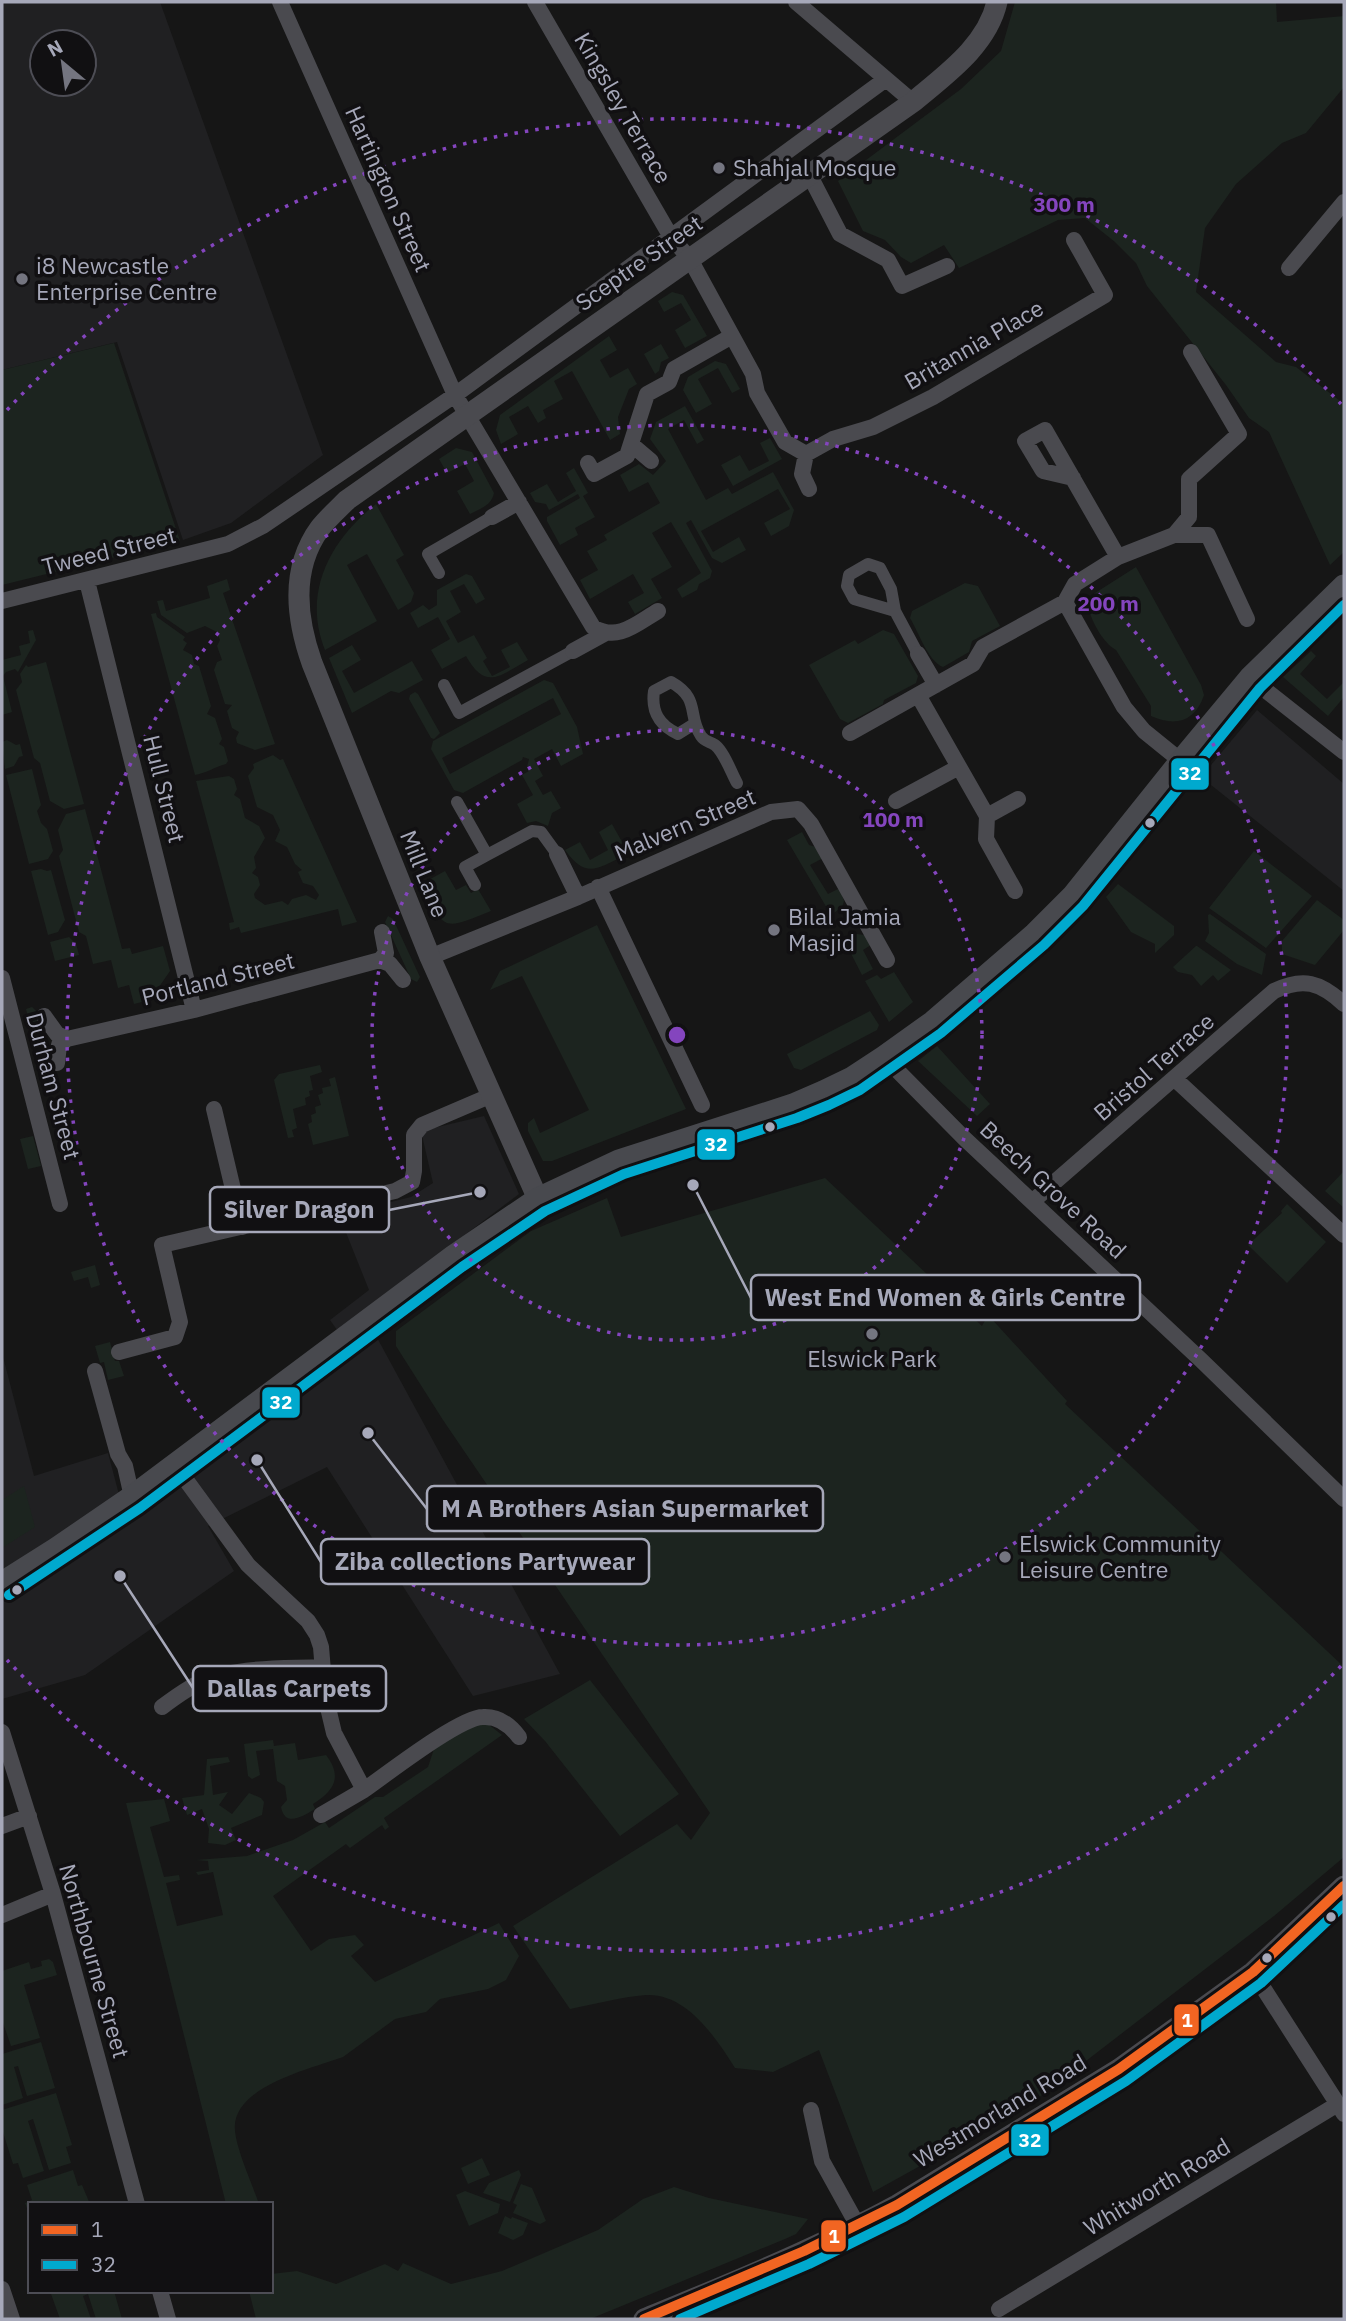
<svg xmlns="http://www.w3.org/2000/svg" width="1346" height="2321" font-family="'IBM Plex Sans',sans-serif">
<rect width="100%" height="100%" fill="#161616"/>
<path fill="#202022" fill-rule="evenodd" d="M2 2H160L323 455 231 523 183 540 117 342 2 370ZM42 42H84V84H42Z
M1257 710 1344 784V891L1201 777Z
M484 1116 519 1194 363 1312 560 1674 473 1696 327 1467 208 1526 234 1571 85 1675 2 1699V1353L34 1476 108 1453 122 1506 347 1344 330 1320 369 1290 339 1215 411 1197 433 1183 421 1131Z"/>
<path fill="#1c241f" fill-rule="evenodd" d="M1015 2H1276L1277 22 1344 16V87L1306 133 1282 143 1236 184 1205 228 1196 292 1276 362 1296 367 1344 404V552L1330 565 1269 432 1249 418 1226 385 1147 286 1136 263 1115 242 1085 218 1058 220 959 268 944 245 911 263 901 257 885 240 863 231 838 181 961 89 1001 51Z
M672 292 683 295 707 336 685 348 675 330 691 320 681 303 664 312 658 301Z
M609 336 617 350 600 360 610 378 628 368 637 384 629 389 618 417 620 434 610 440 572 371 554 381 563 399 543 410 546 418 538 423 528 406 509 417 518 434 501 444 496 430 500 415Z
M114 343 180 541 2 585V370Z
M661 344 669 358 661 362 659 371 655 374 644 354Z
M715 361 726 364 740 389 732 393 718 368 698 379 712 404 696 413 683 390 688 377Z
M685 406 704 440 697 444 684 420 668 429 706 500 728 488 732 494 773 472 794 510 789 526 771 536 764 523 790 509 778 489 701 531 713 552 739 537 746 550 722 563 712 558 691 520 686 523 712 571 710 578 699 584 697 590 682 598 677 589 701 573 671 522 652 533 672 567 651 579 662 598 635 614 628 602 644 593 633 574 590 599 580 580 598 570 587 551 607 540 604 535 660 503 648 482 629 492 620 475 639 464 653 475 666 461 650 439 656 422Z
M770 438 782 459 733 486 721 465 740 455 749 471 769 461 760 443Z
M456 448 472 452 494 493C492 505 480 509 470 514L457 491 474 481 465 464 447 473 439 459Z
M574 468 588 493 583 496 595 517 575 528 578 535 560 545 547 521V517L580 498 578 494 549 510 546 504 535 502 530 493 547 484 558 502 576 491 566 473Z
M376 504 404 555 396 560 414 593 411 602 398 610 367 554 347 565 377 621 325 650C302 593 330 540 376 504Z
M1136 567 1201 685 1204 695C1195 722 1175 727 1151 716V706L1116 650C1102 642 1091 620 1087 604L1092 595Z
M466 574 472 576 485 599 476 604 464 584 450 591 461 612 446 621 458 643 474 635 487 658 483 661 492 676 510 667 501 650 517 642 528 660C499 676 486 691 466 656L442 669 431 650 450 639 438 617 418 628 410 613 423 605 429 610 437 605V590Z
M227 579 230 590 223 593 275 744 255 750 237 743 236 738 239 732 232 728 227 711 232 705 225 704 214 670 217 662 222 660 217 646 220 640 217 632 205 626 187 633 161 615 157 601 163 600 166 611 210 598 207 586Z
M965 583 978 586 1000 626 972 641 969 652 943 667C928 661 919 633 910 618L912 611Z
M156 613 157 617 185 637 183 640 187 643 183 650 192 655 194 664 199 666 211 706 207 714 215 718 222 739 219 744 224 747 228 761 226 764C214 767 207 773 195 775L151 614Z
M33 630 36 640 18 672 15 669 6 672 3 676 12 712 2 715V660L21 655 19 646 30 643 28 631Z
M883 630 894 634 918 676 916 683 884 700 883 704 848 723 840 719 809 665 855 640 858 644Z
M352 645 361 660 342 671 354 693 412 661 423 680 399 693 391 691 352 713 329 658Z
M1311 651 1316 656 1300 674 1327 699 1344 682V697L1328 716 1283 677Z
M46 662 84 804 64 809 50 801 40 763 34 758 16 690 22 682 20 674 26 665 28 667Z
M544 680 553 683 577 727 583 754 561 766 552 749 534 759 543 776 535 781 543 795 551 791 561 808 552 813 548 826 536 821 527 823 517 804 533 795 522 775 529 771 527 767 529 759 523 757 522 760 463 793 454 790 431 749 433 741ZM553 698 561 714 450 774 442 758Z
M415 692 418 694 440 733 434 739 431 738 409 699 410 695Z
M7 740 16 745 20 744 23 756 19 757 14 766 5 769 2 742Z
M273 755 280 760 283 759 357 922 342 926 338 909 241 933 239 927 230 930 229 923 234 922 196 781 229 776 234 779 237 789 234 795 240 799 245 818 259 826 265 838 254 857 256 868 252 873 258 877 260 885 254 894 255 898 265 905 282 901 288 905 292 899 306 895 316 900 319 895 313 886 303 883 298 872 302 870 295 864 287 847 275 841 280 830 273 815 257 807 248 776 254 768 253 764Z
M32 769 41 805 37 811 41 823 47 829 53 851 48 859 29 864 6 775Z
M85 809 122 949 130 948 132 954 163 946 170 971 150 1000 134 1004 129 985 118 988 111 960 93 964 86 936 79 932 59 856 63 850 58 830 66 814Z
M612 824 626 849 624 856C596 869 586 879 565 850L580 842 590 860 608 850 599 832Z
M802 832 809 845 816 847 823 858 810 865 828 894 840 888 844 901 842 907 831 915 787 840Z
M1254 851 1312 896 1266 948 1209 908Z
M41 869 47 871 51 870 65 920 58 932 48 935 31 871Z
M445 871 456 890 466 885 471 893 478 889 491 911C443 930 444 933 423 883Z
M1118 884 1174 926V935L1155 953V944L1131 932 1106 897Z
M1317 900 1344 920V930L1315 965 1282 954V941Z
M1210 914 1266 954 1262 975 1237 964 1205 941 1209 933 1208 915Z
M388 916 393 919 420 977 417 982 411 979 385 922Z
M597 925 686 1109 552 1161H543L528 1131V1123L534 1118 540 1133 589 1110 522 976 490 990 500 971Z
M857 934 864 935 874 943 863 950 873 969 862 975 844 940Z
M69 937 76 944 79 955 55 961 50 942Z
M1196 946H1197L1231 970 1218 981 1213 975 1201 986 1192 975 1178 972 1173 967Z
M894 972 913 1002 889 1022 865 981 877 975 881 979Z
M32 1007 36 1011C35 1022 43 1028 45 1039 48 1049 46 1059 51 1068L48 1072 42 1073 26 1009Z
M870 1011 879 1025 877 1030 801 1070 794 1068 787 1054Z
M937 1046 990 1104 977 1116 918 1061Z
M320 1065 322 1072 310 1076 313 1090 309 1091 310 1096 305 1098 306 1105 293 1109 297 1128 292 1130 294 1137 288 1138 274 1080 279 1074Z
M335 1077 349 1136 313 1145 308 1124 312 1122 311 1115 316 1113 315 1107 321 1105 318 1095 323 1093 322 1088 331 1086 329 1079Z
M33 1136 41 1166 28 1169 20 1139Z
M1344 1171V1208L1325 1191Z
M825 1178 982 1326 988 1315 1067 1401 1065 1404 1344 1667V1857L1274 1916 1025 2108 873 2192 819 2050 773 2072 735 2068C716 2038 687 1993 646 1995 621 1997 595 2004 570 2009L513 1926 677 1824 691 1840 710 1813 443 1420 396 1346V1331L531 1231 607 1198 621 1237Z
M1287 1204 1326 1242 1287 1283 1248 1245 1282 1213 1281 1211Z
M95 1265 100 1285 91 1288 88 1277 74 1281 71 1272Z
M110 1342 115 1361H119L124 1376 108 1380 104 1362 100 1363 95 1346Z
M24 1486 35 1527 2 1548V1500Z
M590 1680 679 1794 620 1836 545 1741 524 1719Z
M488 1724 502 1735 384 1818 389 1827 385 1830 382 1825 350 1848 346 1844 273 1896 311 1951 329 1939 355 1935 364 1945 351 1956 375 1982 499 1923 519 1956 506 1980 488 1989 440 1999 426 2012 395 2019 343 2057C310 2069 230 2087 235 2131 237 2151 252 2183 259 2204H226L126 1803 164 1799 170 1821 150 1827 164 1877 179 1875 180 1880 166 1883 177 1926 223 1915 213 1872 198 1875 196 1872 209 1870 208 1861 196 1860 247 1856 293 1840 325 1822 329 1828 375 1797H383L428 1767 434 1749 464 1725Z
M273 1740 274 1746 295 1743 298 1760 326 1755C343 1777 334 1791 313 1804L315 1809C303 1816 285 1828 281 1807L287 1800 285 1786 277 1781 273 1749 256 1751 260 1775 252 1779 248 1776 244 1744Z
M228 1757 230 1762 210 1766 213 1795 228 1792 219 1805 232 1814 249 1793 261 1798 264 1802 262 1815 231 1828 236 1840 225 1845 208 1843 209 1829 202 1809 187 1815 182 1798 204 1795 207 1759Z
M49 1959 53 1962 57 1975 24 1985 40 2038 11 2046 2 2020V1971L29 1962 31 1969 42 1966 41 1961Z
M41 2042 55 2088 27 2096 18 2066 14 2067 23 2098 2 2105V2054Z
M56 2093 72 2145 66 2147 71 2163 49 2170 33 2119 28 2121 44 2171 23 2178 18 2163 13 2164 2 2129V2110Z
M482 2158 490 2175 468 2184 461 2168Z
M73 2170 78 2186 82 2185 90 2204H30V2216L25 2203 32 2200 27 2185Z
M519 2170 521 2175 510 2202 483 2193 489 2183Z
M521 2184 532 2188 546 2221 540 2224 513 2213 517 2205 513 2203Z
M674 2187 709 2198 808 2219 796 2234 785 2239 590 2319H256L249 2291H271V2274L297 2271 336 2284 385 2264 398 2271 403 2263 451 2284 502 2271 598 2230 643 2199Z
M465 2191 500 2204 498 2213 469 2226 456 2195Z
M505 2216 511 2219 512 2217 528 2223 523 2235 513 2240 498 2233Z
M50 2291H114L122 2319H96L88 2294 83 2296 91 2319H60Z"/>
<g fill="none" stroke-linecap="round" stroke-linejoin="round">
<path stroke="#4a4a4f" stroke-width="12" d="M439 573 428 554 492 517
M895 611 854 599 847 586 849 575 868 564 880 568 891 589 895 611 918 654
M444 685 459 713 573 651
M694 724 678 734C659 725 651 712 654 691L671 682C701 699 687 715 701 736 705 742 709 741 715 745 724 752 731 772 737 783
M457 802 487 855 532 831 541 832 557 854
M475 885 465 867 487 855"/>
<path stroke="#4a4a4f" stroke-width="16" d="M280 2 455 395 593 627C618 642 636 624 658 611
M535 2 671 237 690 259 753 374 757 393 785 442 806 454 833 439 873 427 933 397 1105 295 1074 240
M796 2 913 102
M810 176 840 234 888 260 902 286 947 266
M1289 268 1344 202
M631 444 651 461
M806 454 802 474 809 489
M588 463 594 474 627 456 647 394 669 382 674 369 732 336
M1073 478 1043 471 1025 441 1045 430 1118 557
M492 517 519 502
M1174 535H1208L1247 619
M87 581 194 1010
M2 601 228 544 263 526 455 395 886 79
M1065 602 1124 707 1144 731 1181 761
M573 651 604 634
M918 654 936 685
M1250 678 1344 752
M918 695 987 816 986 839 1015 891
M850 733 973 664 983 647 1065 602 1075 584 1118 557 1174 535 1189 517V479L1239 434 1191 352
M896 801 959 767
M987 816 1018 799
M557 854 578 897
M598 887 702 1105
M430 957 578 897 771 812 798 809 811 824 887 960
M380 960 386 953 382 932
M2 978 60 1204
M44 1016 57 1034 67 1039
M884 1057 964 1138 1201 1360 1344 1499
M57 1063 59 1045 67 1039 194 1010 380 960 390 964 403 980
M1175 1079 1344 1235
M214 1109 242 1227
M1033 1201 1274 991C1303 977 1320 982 1344 1004
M119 1352 175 1337 180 1322 162 1245 395 1191 412 1182 414 1171V1135L422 1125 492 1095
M95 1371 118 1454 125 1466 132 1497
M175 1465 248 1565 308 1621 317 1635 321 1647 325 1695 334 1733 364 1790 321 1815
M162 1707C174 1698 186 1689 199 1683 236 1666 282 1669 322 1667
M2 1732 53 1894 137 2204
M364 1790C387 1774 460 1717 483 1717 499 1716 510 1725 519 1737
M2 1826 29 1816
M2 1915 53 1894
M1253 1972 1344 2114
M811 2110 822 2161 858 2226
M2 2289 12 2319
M160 2291 168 2319
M999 2309 1338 2104"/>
<path stroke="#4a4a4f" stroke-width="21" d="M538 1199 430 957 312 663C296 618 290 569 320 528 328 518 338 509 347 500L913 102C945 75 987 46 997 2
M644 2319C729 2284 816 2249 897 2205L1119 2069 1253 1972 1344 1886"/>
<path stroke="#48494e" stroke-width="23" d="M2 1583 56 1549 132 1497 454 1256 538 1199 619 1161 793 1105 823 1092 852 1078 884 1057 933 1022 1035 934 1073 896 1181 761 1250 678 1344 586"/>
<defs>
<path id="bus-1" d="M644 2319 804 2251 897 2205 1119 2069 1253 1972 1344 1886"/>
<path id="bus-2" d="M9 1595 140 1508 462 1267 545 1211 624 1174 797 1118 829 1105 860 1090 941 1033 1044 945 1083 906 1260 688 1344 605
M680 2319 809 2264 904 2217 1126 2081 1261 1983 1344 1905"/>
</defs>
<use href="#bus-1" stroke="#111012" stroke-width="16"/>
<use href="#bus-2" stroke="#111012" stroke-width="16"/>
<use href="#bus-1" stroke="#f26522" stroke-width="10"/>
<use href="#bus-2" stroke="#00a9ce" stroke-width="10"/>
</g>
<g fill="none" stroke="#8445be" stroke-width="3.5" stroke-dasharray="3.5 7">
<circle cx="677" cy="1035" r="305"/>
<circle cx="677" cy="1035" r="610"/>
<path d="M1341 1666A916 916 0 0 1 7 1660M7 410A916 916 0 0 1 1341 404"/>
</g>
<g fill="#747580" stroke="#111012" stroke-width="2.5">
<circle cx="719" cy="168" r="7"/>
<circle cx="22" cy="279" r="7"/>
<circle cx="774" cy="930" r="7"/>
<circle cx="872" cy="1334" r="7"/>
<circle cx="1005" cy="1557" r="7"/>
</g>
<g fill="#a6a8b9" stroke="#111012" stroke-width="2.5">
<circle cx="1150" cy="823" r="6"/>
<circle cx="770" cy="1127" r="6"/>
<circle cx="17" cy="1590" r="6"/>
<circle cx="1331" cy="1917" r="6"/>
<circle cx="1267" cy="1958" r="6"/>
</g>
<g text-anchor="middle" stroke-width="7" stroke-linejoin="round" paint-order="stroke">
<g font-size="23" fill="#a6a8b9" stroke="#111012">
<text transform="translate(623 108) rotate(60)" y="8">Kingsley Terrace</text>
<text transform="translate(388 189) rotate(66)" y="8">Hartington Street</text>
<text transform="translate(639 263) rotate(-35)" y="8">Sceptre Street</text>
<text transform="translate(974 345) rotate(-30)" y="8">Britannia Place</text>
<text transform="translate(109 551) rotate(-14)" y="8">Tweed Street</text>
<text transform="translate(164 789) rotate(76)" y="8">Hull Street</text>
<text transform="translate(685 825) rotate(-23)" y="8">Malvern Street</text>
<text transform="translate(424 874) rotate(68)" y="8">Mill Lane</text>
<text transform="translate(218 979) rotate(-14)" y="8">Portland Street</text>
<text transform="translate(1154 1067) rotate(-41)" y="8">Bristol Terrace</text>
<text transform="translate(53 1086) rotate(75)" y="8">Durham Street</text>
<text transform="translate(1053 1190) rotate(43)" y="8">Beech Grove Road</text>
<text transform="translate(94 1961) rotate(74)" y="8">Northbourne Street</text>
<text transform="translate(1000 2111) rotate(-31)" y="8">Westmorland Road</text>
<text transform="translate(1157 2187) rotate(-31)" y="8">Whitworth Road</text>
</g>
<g font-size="23" fill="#a6a8b9" stroke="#111012" text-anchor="start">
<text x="733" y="176">Shahjal Mosque</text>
<text x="36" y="274">i8 Newcastle<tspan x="36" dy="26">Enterprise Centre</tspan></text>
<text x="788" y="925">Bilal Jamia<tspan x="788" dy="26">Masjid</tspan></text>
<text x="872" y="1367" text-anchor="middle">Elswick Park</text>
<text x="1019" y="1552">Elswick Community<tspan x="1019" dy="26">Leisure Centre</tspan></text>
</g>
</g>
<circle cx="677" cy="1035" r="10" fill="#8445be" stroke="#111012" stroke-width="3.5"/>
<g font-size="21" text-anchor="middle" font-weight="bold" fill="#8445be" stroke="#111012" stroke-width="7" stroke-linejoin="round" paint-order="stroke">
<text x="1064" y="212">300 m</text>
<text x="1108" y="611">200 m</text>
<text x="893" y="827">100 m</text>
</g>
<path fill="none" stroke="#a6a8b9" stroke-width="2.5" d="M480 1192L389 1210M693 1185L751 1298M368 1433L427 1509M257 1460L321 1562M120 1576L193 1688"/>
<g fill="#a6a8b9" stroke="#111012" stroke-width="2.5">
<circle cx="480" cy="1192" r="7"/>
<circle cx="693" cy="1185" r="7"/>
<circle cx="368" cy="1433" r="7"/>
<circle cx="257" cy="1460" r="7"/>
<circle cx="120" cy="1576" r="7"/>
</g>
<g fill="#111012" stroke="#a6a8b9" stroke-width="2.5">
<rect x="210" y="1187" width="179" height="45" rx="7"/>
<rect x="751" y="1275" width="389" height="45" rx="7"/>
<rect x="427" y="1486" width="396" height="45" rx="7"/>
<rect x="321" y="1539" width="328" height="45" rx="7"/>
<rect x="193" y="1666" width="193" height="45" rx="7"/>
</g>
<g font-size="24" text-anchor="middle" font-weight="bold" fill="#a6a8b9">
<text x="299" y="1218">Silver Dragon</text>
<text x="945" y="1306">West End Women &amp; Girls Centre</text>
<text x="625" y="1517">M A Brothers Asian Supermarket</text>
<text x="485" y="1570">Ziba collections Partywear</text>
<text x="289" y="1697">Dallas Carpets</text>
</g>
<g stroke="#111012" stroke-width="2.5">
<rect x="1170" y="757" width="40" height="34" rx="7" fill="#00a9ce"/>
<rect x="696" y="1128" width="40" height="33" rx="7" fill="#00a9ce"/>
<rect x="261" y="1386" width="40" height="33" rx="7" fill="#00a9ce"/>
<rect x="1173" y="2003" width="27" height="34" rx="7" fill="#f26522"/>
<rect x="1010" y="2123" width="40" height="34" rx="7" fill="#00a9ce"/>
<rect x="820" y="2219" width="27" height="34" rx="7" fill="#f26522"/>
</g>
<g font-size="19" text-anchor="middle" font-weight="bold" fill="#fff">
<text x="1190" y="780">32</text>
<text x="716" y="1151">32</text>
<text x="281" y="1409">32</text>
<text x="1187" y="2027">1</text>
<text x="1030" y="2147">32</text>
<text x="834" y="2243">1</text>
</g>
<rect width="1346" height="2321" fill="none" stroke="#a6a8b9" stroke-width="7"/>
<rect x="28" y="2202" width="245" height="91" fill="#111012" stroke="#4d4d55" stroke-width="2"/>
<rect x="42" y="2225" width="35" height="10" fill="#f26522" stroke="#4d4d55" stroke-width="2"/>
<text x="91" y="2237" font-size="21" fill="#a6a8b9">1</text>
<rect x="42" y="2260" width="35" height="10" fill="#00a9ce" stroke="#4d4d55" stroke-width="2"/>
<text x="91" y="2272" font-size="21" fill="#a6a8b9">32</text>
<g transform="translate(63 63) rotate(331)"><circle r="33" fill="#111012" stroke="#4d4d55" stroke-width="2"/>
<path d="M0-5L12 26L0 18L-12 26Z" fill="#747580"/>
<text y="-10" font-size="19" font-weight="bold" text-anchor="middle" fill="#a6a8b9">N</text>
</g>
</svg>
